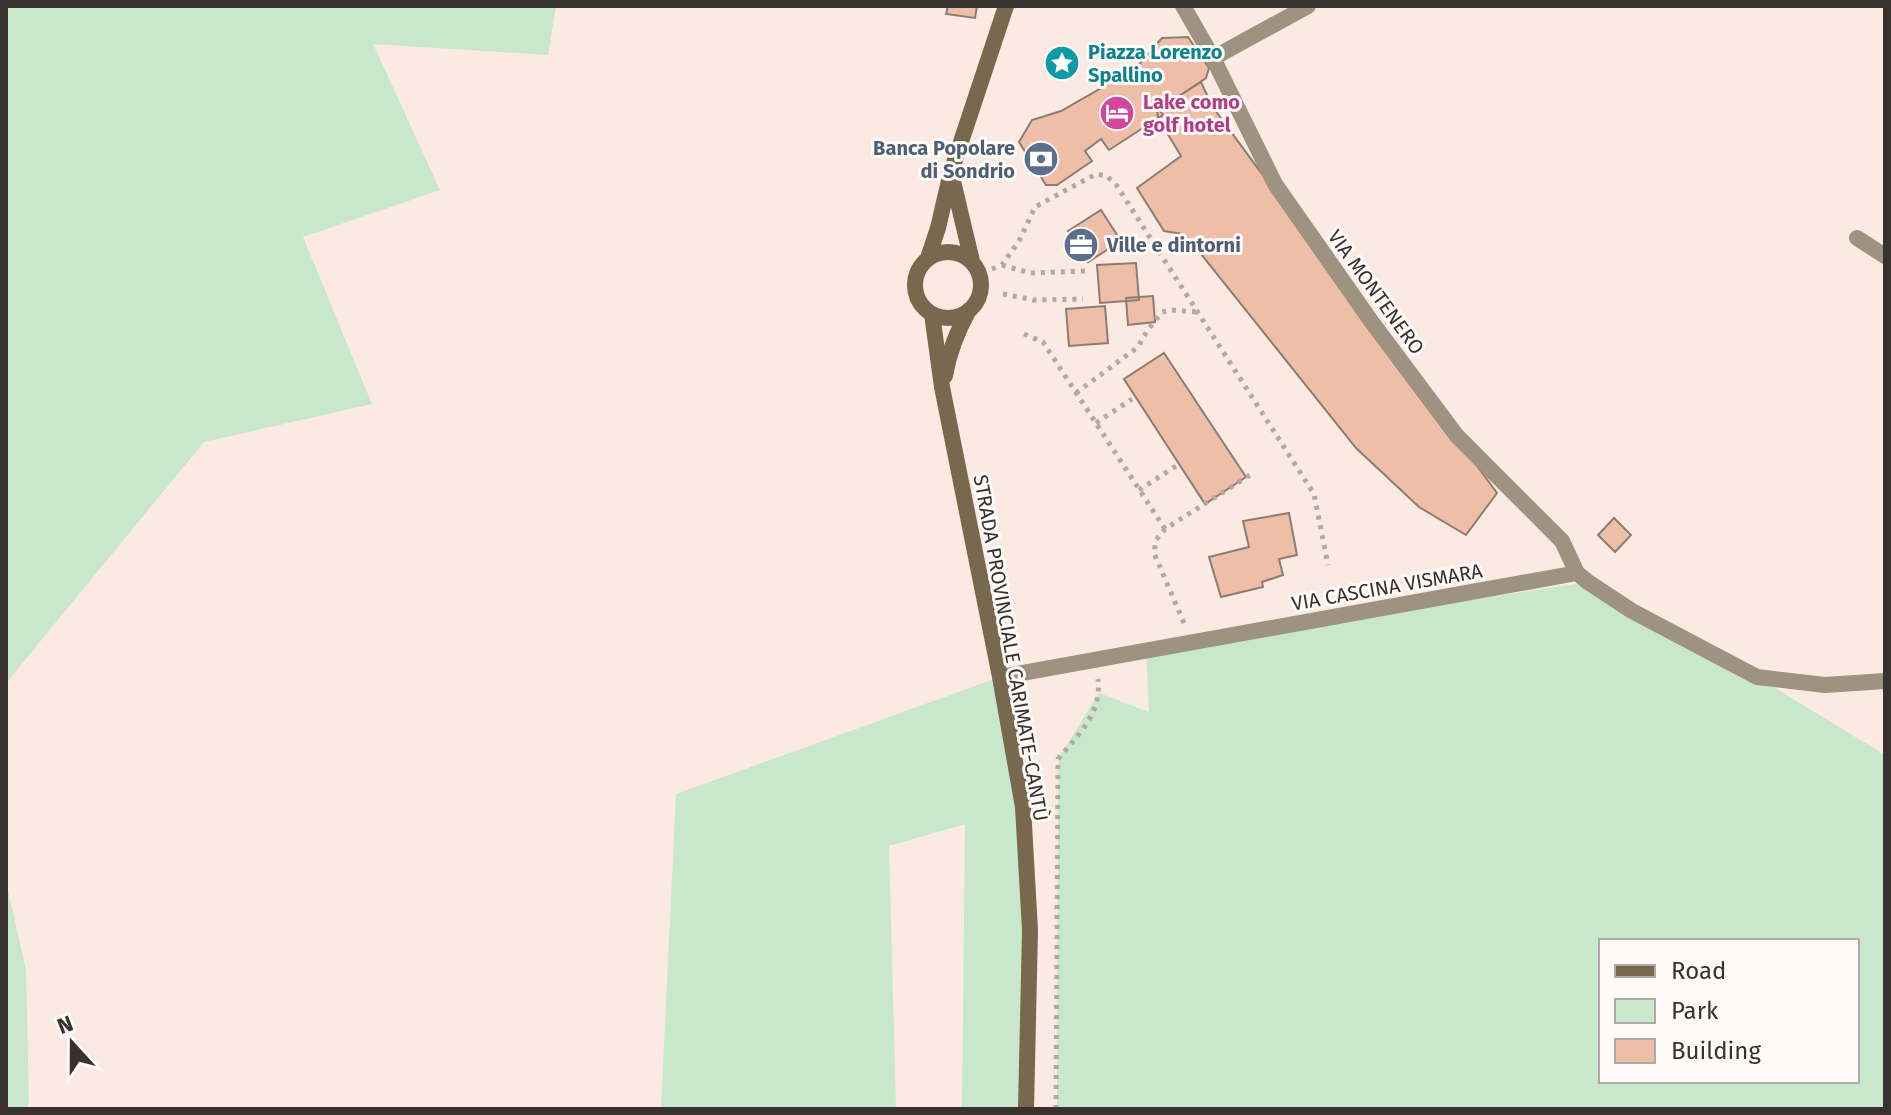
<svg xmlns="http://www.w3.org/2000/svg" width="1891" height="1115" font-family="'Fira Sans',sans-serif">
<rect width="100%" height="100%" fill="#fbeae1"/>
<path fill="#c9e7ca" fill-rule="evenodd" d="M6 6H556L548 55 373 44 440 190 303 237 372 404 204 442 6 683Z
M1588 582 1757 677 1885 755V1109H1057L1058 759 1099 693 1149 712 1146 650ZM1601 941H1857V1081H1601Z
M1000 677 1023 807 1026 1109H962L965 824 889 846 896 1109H661L676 794Z
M6 882 26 970 29 1103 26 1109H6Z"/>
<path fill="#efbea7" stroke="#8b7c74" stroke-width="2" d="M948 6H977L975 18 946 14Z
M1188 37 1209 68 1206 78 1173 100 1167 98 1157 107 1163 115 1109 150 1101 139 1085 151 1092 161 1057 185H1046L1019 142 1032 120 1061 111 1136 68 1162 38Z
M1201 82 1212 106 1497 493 1466 535 1419 507 1356 448 1193 244 1182 234 1164 231 1137 188 1181 156 1158 118 1157 107 1167 98 1173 100Z
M1101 210 1121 241 1088 262 1068 231Z
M1136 263 1139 300 1100 303 1097 265Z
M1153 296 1155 322 1128 325 1126 298Z
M1105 306 1108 343 1069 346 1066 309Z
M1164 353 1246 477 1205 504 1124 379Z
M1289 513 1297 555 1279 559 1283 575 1262 582 1263 587 1221 597 1209 557 1249 547 1243 521Z
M1614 518 1631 535 1615 552 1598 535Z"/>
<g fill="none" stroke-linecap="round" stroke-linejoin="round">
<path stroke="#b5a8a1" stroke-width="5" stroke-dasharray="4 6" stroke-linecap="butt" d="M1002 265 1030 273 1086 271
M992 269 1002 265 1019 241 1035 207 1096 174 1107 176 1117 186 1314 494 1328 565
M1003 294 1034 300 1083 299
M1024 334 1043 342 1165 529
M1076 393 1138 347 1147 331 1162 312 1171 310 1197 312
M1096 423 1132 399
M1139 490 1176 466
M1184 623 1154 553 1156 540 1165 529 1253 473
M1056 1109 1058 759C1079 734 1102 713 1098 679"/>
<path stroke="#9e9381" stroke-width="16" d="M1183 6 1213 58 1275 184 1371 321 1457 436 1562 541 1577 573
M1213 58 1308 6
M1857 238 1885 256
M1000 677 1577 573 1588 582 1632 611 1757 677 1825 685 1885 681"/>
<path stroke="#78684d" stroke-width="16" d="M952 177 972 261
M915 285a33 33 0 1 1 66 0a33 33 0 1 1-66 0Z
M928 258 938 228 951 172 1006 6
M932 314 942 387 1000 677 1023 807 1030 930 1026 1109
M945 376C949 351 957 332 969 310"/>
</g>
<defs>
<symbol id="sight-disc" viewBox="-11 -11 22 22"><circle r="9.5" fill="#0f9aa8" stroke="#fefaf8"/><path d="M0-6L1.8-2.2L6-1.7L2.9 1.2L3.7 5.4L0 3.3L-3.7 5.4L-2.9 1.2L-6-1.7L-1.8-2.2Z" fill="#fff"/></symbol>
<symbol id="hotel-disc" viewBox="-11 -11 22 22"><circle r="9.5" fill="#d1479c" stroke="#fefaf8"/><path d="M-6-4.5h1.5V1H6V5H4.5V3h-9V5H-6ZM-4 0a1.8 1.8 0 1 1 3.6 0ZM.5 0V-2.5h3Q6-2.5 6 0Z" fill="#fff"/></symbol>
<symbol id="bank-disc" viewBox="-11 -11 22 22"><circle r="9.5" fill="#5c6f8a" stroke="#fefaf8"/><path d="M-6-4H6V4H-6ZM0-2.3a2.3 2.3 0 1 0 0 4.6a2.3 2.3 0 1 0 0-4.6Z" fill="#fff"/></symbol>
<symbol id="office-disc" viewBox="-11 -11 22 22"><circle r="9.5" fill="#5c6f8a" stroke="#fefaf8"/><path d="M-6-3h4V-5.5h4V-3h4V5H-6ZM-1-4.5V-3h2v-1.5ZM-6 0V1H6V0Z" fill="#fff"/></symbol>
</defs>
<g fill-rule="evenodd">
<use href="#sight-disc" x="1042" y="43" width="40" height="40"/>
<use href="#hotel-disc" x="1097" y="93" width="40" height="40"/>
<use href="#bank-disc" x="1021" y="139" width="40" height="40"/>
<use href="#office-disc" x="1061" y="225" width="40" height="40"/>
</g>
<g text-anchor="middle" stroke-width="6" stroke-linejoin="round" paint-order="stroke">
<g font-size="20" font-weight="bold" fill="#0d838f" stroke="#fefaf8" text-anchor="start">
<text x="1088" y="59">Piazza Lorenzo<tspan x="1088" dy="23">Spallino</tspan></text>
</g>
<g font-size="20" font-weight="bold" fill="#b23c85" stroke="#fefaf8" text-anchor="start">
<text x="1143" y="109">Lake como<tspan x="1143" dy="23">golf hotel</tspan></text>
</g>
<g font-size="20" font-weight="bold" fill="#4e5e75" stroke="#fefaf8" text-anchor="end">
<text x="1015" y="155">Banca Popolare<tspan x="1015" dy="23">di Sondrio</tspan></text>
<text x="1107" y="252" text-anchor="start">Ville e dintorni</text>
</g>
<g font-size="20" fill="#38312e" stroke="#fefaf8">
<text transform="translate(1376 292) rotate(54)" y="7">VIA MONTENERO</text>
<text transform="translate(1387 587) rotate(-10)" y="7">VIA CASCINA VISMARA</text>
<text transform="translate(1011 648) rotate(80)" y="7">STRADA PROVINCIALE CARIMATE-CANTÙ</text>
</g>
</g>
<rect width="1891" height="1115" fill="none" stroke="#38312e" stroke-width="16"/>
<rect x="1599" y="939" width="260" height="144" fill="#fefaf8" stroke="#afaaa7" stroke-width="2"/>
<rect x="1615" y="965" width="40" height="12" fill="#78684d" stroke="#afaaa7" stroke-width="2"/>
<text x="1671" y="979" font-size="24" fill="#38312e">Road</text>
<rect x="1615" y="999" width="40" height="24" fill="#c9e7ca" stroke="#afaaa7" stroke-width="2"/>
<text x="1671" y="1019" font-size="24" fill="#38312e">Park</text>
<rect x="1615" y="1039" width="40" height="24" fill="#efbea7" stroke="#afaaa7" stroke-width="2"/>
<text x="1671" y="1059" font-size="24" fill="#38312e">Building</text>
<g transform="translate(72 1043) rotate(339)" stroke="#fefaf8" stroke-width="6" paint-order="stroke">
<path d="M0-6L14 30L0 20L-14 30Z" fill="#38312e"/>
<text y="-12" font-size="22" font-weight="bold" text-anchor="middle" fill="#38312e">N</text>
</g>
</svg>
